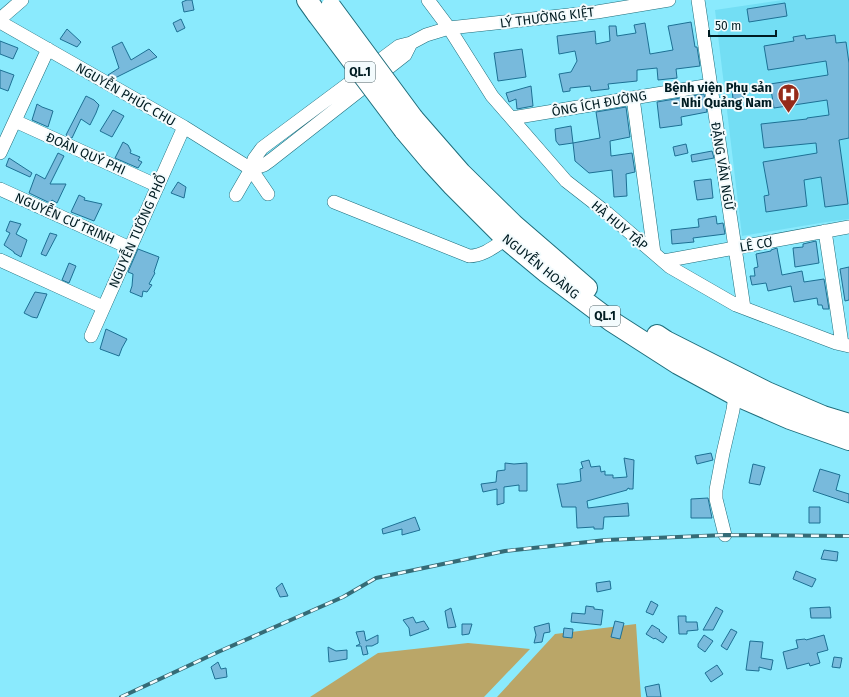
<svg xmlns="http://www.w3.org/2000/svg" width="849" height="697" font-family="'Fira Sans',sans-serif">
<rect width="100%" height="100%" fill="#8aeafd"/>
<path fill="#73def4" d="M783 0H849V219L820 223 742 236 715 10Z"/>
<path fill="#baa668" d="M636 624 641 697H497L555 634Z
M468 643 530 649 484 697H310L378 653Z"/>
<path fill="#78badc" stroke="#1d7094" d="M187 0H192L194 10 184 12 182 2Z
M785 3 787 16 749 22 747 9Z
M181 19 185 28 177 32 173 23Z
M691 22 695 47H697L700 66 676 69 677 78 658 80 657 68 637 70V81L608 84 609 89 591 91 590 86 570 88V91L563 92 559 74 571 72 577 61 575 51 559 54 557 36 595 31 596 44 610 41 609 26H616L617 36 636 33 634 25 645 23 650 54 673 50 668 26Z
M67 29 81 42 77 47 60 39Z
M805 35 806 39 835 35 836 43 846 42 849 63V138L839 140 848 204 825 207 821 177 804 180 807 206 766 212 764 196 769 195 763 162 817 153 816 143 764 148 761 124 807 119V118L829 115 827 100 774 108 770 84 828 75 826 61 768 70 764 46 794 41 793 37Z
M0 41 18 48 13 59 0 54Z
M122 42 131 60 149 49 157 57 115 78 108 75 119 68 112 47Z
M522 49 526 77 498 81 494 53Z
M0 70 14 75 8 91 0 88Z
M531 86 533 106 517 109 516 99 509 102 506 93Z
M742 88 743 98 733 99 732 89Z
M704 94 707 112 681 117 682 125 660 128 657 102Z
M86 96 94 100 99 105 96 113 90 125 81 119 72 138 69 137 66 135Z
M37 104 42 107 53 111 48 127 32 120Z
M626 107 630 137 610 141 611 156 632 153 635 172 626 174 627 196 614 197 612 170 589 173 575 161 573 143 559 145 556 141 555 129 571 126 573 143 600 138 596 112Z
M113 110 124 116 112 137 100 131Z
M123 142 128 145 131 151 130 153 140 157 138 160 142 162 138 168 115 158Z
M686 144 688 153 675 156 673 147Z
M712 151 714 158 692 162 691 155Z
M58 153 64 156 50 184H66L57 203 52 200 50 203 29 193 36 174 45 179Z
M9 158 32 173 30 177 6 166Z
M711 179 713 198 697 200 694 181Z
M178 182 186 187 184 198 171 193Z
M79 195 85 198 84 200 102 204 94 221 71 212Z
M716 216 717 224 723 223 725 234 693 238 694 242 672 244 671 230 699 227 698 219Z
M10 221 21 224 16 234 27 240 21 257 14 253V252L4 245 10 233 6 231Z
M50 233 57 235 46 256 41 254Z
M816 241 819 263 795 267 793 248 803 247V244Z
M777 248 782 275 802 271 804 282 824 279 829 309H823L822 305H818L817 298 794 302 791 286 768 291 766 283 752 285 750 276H755L754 268 758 267 756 254 771 251V250Z
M138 249 159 257 154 272 155 273 149 284 152 285 147 292 143 291 142 297 130 292 132 286 133 274 128 272Z
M69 263 76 266 69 283 62 280Z
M849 267V300L845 301 840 269Z
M35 292 47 294 37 318 32 317 24 313Z
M106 329 127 339 122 348 119 356 100 349Z
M711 453 713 460 697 464 695 456Z
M624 458 634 460 633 489H629V488L627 489V490L587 501 588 508 628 503 629 516 604 517 603 529H594V527L577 528 576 507H562L557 484H564L581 481 580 469 583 468 581 462 589 460 591 467 600 466 601 472 605 471V475H613V478L627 477Z
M505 463 514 464 527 463V491H519V485L504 487V503L497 505V489L483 492 481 484 496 482 497 471 505 470Z
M753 464 765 467 760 485 749 483Z
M820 469 840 475 836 490 849 494V503L813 491Z
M708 498 712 518H691V499Z
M809 507H820V523H809Z
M415 517 420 530 402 535V529L383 534 382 529Z
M824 550 838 552 837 561 821 559Z
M796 571 816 579 812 587 793 579Z
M610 581 611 589 597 592 596 583Z
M282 583 288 596 280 597 276 588Z
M651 601 658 605 653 615 646 612Z
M586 606 594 607V609L603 610 601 625 571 622 572 613 585 614Z
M716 607 723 611 713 630H703Z
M830 607 831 618H811L810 608Z
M451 608 456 627 448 628 445 611Z
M678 616H686V622H697L698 630 687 631V634H679Z
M413 617 416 623 424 621 429 629 410 636 409 628 403 620Z
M615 621 624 623 620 639 611 637Z
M549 623 550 632 544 633 542 642 534 643 536 635 534 627Z
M462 624H472L469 634 462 635Z
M652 625 660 630 659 631 667 637 663 643 655 638 654 639 646 634Z
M564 628 573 629 572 638 563 637Z
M731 629 737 632 727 650 721 646Z
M364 631 366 641 378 635V643L372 646H366L368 654 363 655 361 646H356L360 644 356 632Z
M704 635 713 641 705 652 698 647V644Z
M824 635 828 650 817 653 820 663 810 666 809 663 787 669 783 652 798 648 796 640 805 639 806 640Z
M750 641 763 642 761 658 773 660 771 670 759 667V671L746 670Z
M328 647 336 651 347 650V659L329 662Z
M834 657 842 658 840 668 832 667Z
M218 662 221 669 226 668 227 677 215 679 211 667Z
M717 665 723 674 711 682 705 673Z
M659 684 661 697H647L645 687Z"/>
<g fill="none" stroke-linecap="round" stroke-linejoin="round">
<defs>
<path id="minor" d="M428 0 449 28 492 96 566 181 607 213 670 267 736 305 836 343 849 346
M698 0 744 308
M0 19 22 0
M0 22 184 127 251 169 268 194
M633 98 654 253
M512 118 711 85
M15 121 158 186
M0 153 48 49
M251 169 264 165 271 160 405 55 411 43
M0 189 130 248
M236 195 251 169 254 159 262 148 399 46 411 43 426 35 449 28 597 12 669 0
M334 202 469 256C483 256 494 247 506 239
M825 231 842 344
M0 260 103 307
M664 261 849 227
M91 336 184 127
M725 535 716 499V490L723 453 733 410 735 395"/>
<path id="highway" d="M307 0 317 14
M413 118 461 173 513 224 587 288
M404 130 431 162 453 186 506 239 547 273 611 321 678 364 735 395 790 419 849 440
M657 335 666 341 767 392 823 416 849 424"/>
</defs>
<use href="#minor" stroke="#1f6d7b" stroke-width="14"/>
<use href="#highway" stroke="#1f6d7b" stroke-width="22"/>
<use href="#minor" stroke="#fff" stroke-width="13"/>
<use href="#highway" stroke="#fff" stroke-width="20"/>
<defs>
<path id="rail" d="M121 697 218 652 343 597 376 578 505 551 606 540 725 535 849 536"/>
</defs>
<use href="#rail" stroke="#356b76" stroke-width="4"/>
<use href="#rail" stroke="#f3fbfd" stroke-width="2.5" stroke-dasharray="8" stroke-linecap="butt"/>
<defs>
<path id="highway-bridge" d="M331 7 413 118
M317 14 404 130"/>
</defs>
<use href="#highway-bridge" stroke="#1f6d7b" stroke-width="22" stroke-linecap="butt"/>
<use href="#highway-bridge" stroke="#fff" stroke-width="20"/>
</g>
<defs>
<symbol id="hospital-pin" viewBox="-11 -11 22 30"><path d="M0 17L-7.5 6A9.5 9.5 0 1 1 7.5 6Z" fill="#952b1a" stroke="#f3fbfd"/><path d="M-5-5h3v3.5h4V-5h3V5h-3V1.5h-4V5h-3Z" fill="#fff"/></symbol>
</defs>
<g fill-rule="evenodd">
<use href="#hospital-pin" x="776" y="82" width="25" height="34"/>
</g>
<g text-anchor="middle" stroke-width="4" stroke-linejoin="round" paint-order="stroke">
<g fill="#f3fbfd" stroke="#495f64" stroke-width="1">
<rect x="345" y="62" width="30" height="20" rx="3"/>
<rect x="590" y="306" width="30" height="20" rx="3"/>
</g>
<g font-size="12" font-weight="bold" fill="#001c22">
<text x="360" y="76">QL.1</text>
<text x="605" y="320">QL.1</text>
</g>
<g font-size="13" fill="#001c22" stroke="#f3fbfd">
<text transform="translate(547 17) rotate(-7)" y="5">LÝ THƯỜNG KIỆT</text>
<text transform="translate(126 94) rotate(30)" y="5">NGUYỄN PHÚC CHU</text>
<text transform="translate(599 103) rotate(-10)" y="5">ÔNG ÍCH ĐƯỜNG</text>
<text transform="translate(86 153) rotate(24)" y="5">ĐOÀN QUÝ PHI</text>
<text transform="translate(723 166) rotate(81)" y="5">ĐẶNG VĂN NGỮ</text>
<text transform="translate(65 218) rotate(24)" y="5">NGUYỄN CƯ TRINH</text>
<text transform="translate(620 225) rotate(40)" y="5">HÀ HUY TẬP</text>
<text transform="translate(137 231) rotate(-66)" y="5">NGUYỄN TƯỜNG PHỔ</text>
<text transform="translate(756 244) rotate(-10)" y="5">LÊ CƠ</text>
<text transform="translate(541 266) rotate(39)" y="5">NGUYỄN HOÀNG</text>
</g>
<g font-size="13" font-weight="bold" fill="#001c22" stroke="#f3fbfd" text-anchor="end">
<text x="772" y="92">Bệnh viện Phụ sản<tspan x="772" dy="15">- Nhi Quảng Nam</tspan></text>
</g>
</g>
<path d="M709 30v6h67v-6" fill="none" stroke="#001c22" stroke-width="2"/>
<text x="715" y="30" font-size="12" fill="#001c22" stroke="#f3fbfd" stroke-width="3" paint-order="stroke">50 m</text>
</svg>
